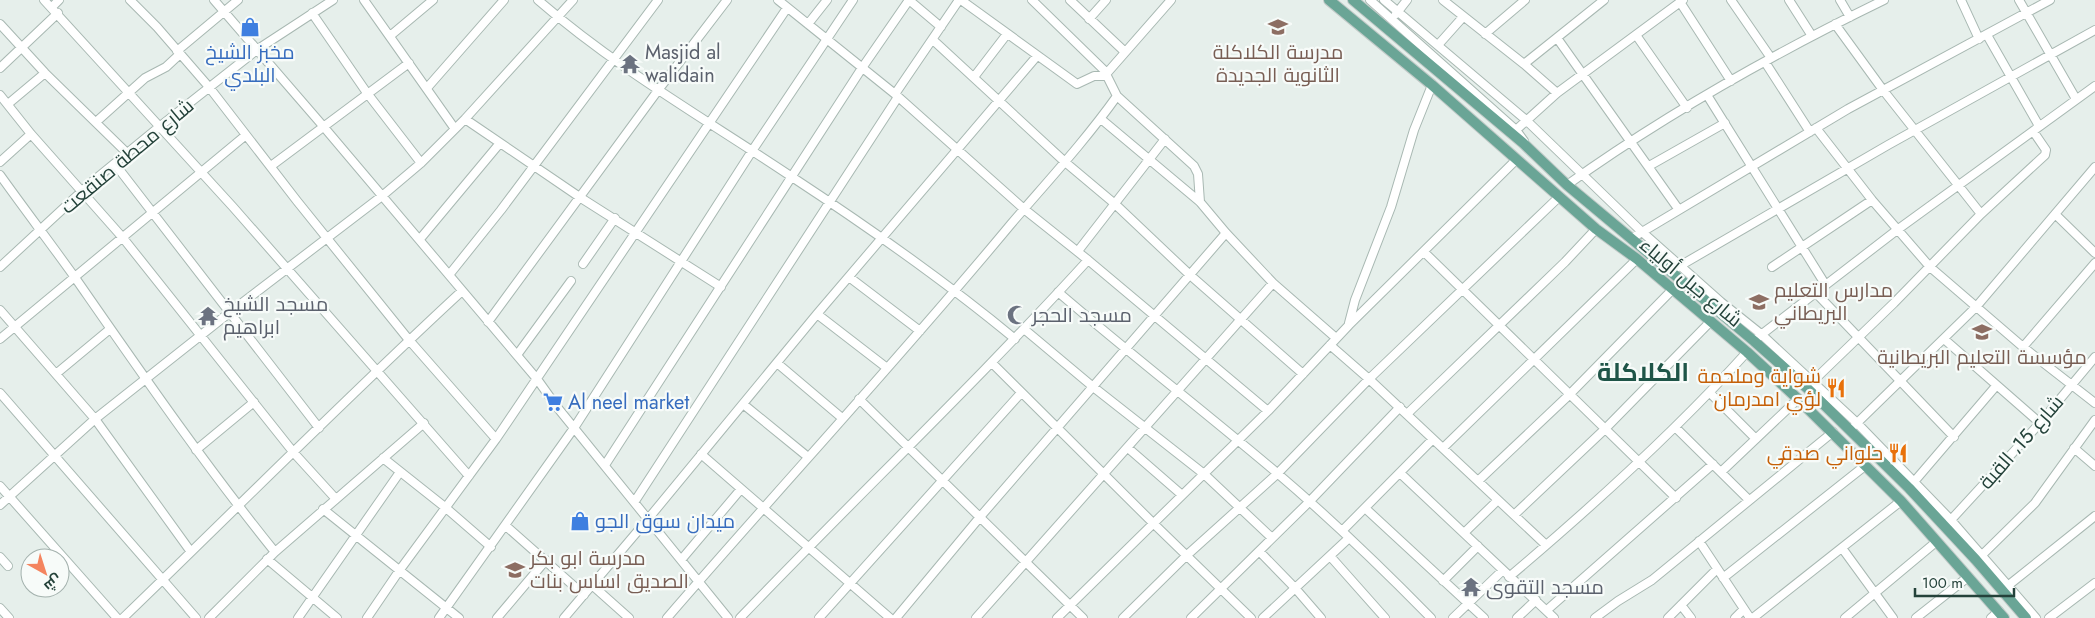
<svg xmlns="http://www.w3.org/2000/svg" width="2095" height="618" font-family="Jost,Cairo,sans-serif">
<rect width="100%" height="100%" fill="#e6efeb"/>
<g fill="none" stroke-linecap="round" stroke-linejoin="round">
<defs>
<path id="minor" d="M44 0 233 207 469 476
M130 0 157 27 209 87 297 201 409 340 496 439
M214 0 323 126 537 379 557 407 728 618
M364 0 455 129
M538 0C616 68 707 120 792 177 868 227 944 280 1015 339
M778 0 895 94 1024 209 1088 260 1268 411
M961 0 1077 84 1094 76H1107
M1032 0 1107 73
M1070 0 1124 51
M1171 0 1107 73V76L1117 96 1194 166 1198 174 1200 202
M1370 0 1516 130 1524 141
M1384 0 1526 120 1641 231 1721 302 1761 334 1857 423 1951 520 2036 618
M1443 0 1524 64 1557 93
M1731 0 1771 58
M1789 0 1812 36
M1840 0 1850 17
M1961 0 1979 39
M2019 0 2076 99
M1680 2 1731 81
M52 7 59 0
M312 13 367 93 421 163
M1396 14 1407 0
M1089 19 1106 0
M0 24 45 73 128 154
M808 24 827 0
M1835 24 1883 90 1981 214
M1485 34 1525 0
M1636 35 1687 108
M1987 35 2039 126
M390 36 433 0
M1557 38 1679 210
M933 40 1065 162 1115 204 1190 275 1303 374
M1438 45 1463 17
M177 51 238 0
M1765 62 1810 132
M1524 64 1604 0
M0 68 58 13
M974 77 1007 34
M427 88 504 0
M895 94 959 0
M0 95 31 134 123 238 294 453 335 498
M1707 95 1825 284
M8 104 45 73
M465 119 581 198 721 287
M1101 119 1200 202 1226 233 1273 283 1336 338
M96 122 145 78 166 67 180 54
M1816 128 1872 200 1930 267 2023 347 2095 403
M1516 130 1557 93 1683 0
M0 162 31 134
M115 164 319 428
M271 166 409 63
M1649 166 1725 123
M0 175C25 210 51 244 76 279 140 371 204 464 275 552
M1567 185C1666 114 1775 53 1884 0
M2055 214 2095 253
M1632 238 1848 109 2050 0
M420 239 500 143
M1078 251 1165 139
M1424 252 1676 498
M583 264 615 218
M0 267 93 181 159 127 258 49 333 0
M1678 267 1888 145 2095 30
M1772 267 1872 200
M449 275 501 210 658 0
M849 277 920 331
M1058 292C1130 354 1205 412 1277 473 1331 519 1382 568 1431 618
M1815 292 1954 437
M0 310 95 419 191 552
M817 314 887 368
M488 322 659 89 727 0
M1349 323 1355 300 1391 207 1414 130 1432 85
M1024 329 1092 386 1204 474 1272 538
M1757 338 1897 230 2095 86
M0 339 246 135
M1944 339 2040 423
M1330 345 1369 379 1546 545
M2023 347 2095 263
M517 355 571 281
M777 363 842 418
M992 363 1153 523 1251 618
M57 373 110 329
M1810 384 1894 303 1981 214 2045 155 2046 150 2033 131
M0 393 196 618
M1710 393 1756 439
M859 399 1083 618
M743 404 808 457
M1407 414 1565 262 1596 229
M1855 425 1976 307 2095 167
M1676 428 1748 499
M1128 448 1182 495
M1443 448 1637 259
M2074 448 2095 466
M196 450 254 402
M701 454 890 618
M383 458 446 508 491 547
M605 465 862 68 909 0 941 27
M1721 472 1798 399
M1400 473 1554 618
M1478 481 1569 395 1673 289
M1913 483 1996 386
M0 486 117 618
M635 501 898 97
M0 505 95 419 229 313 382 196 421 163 465 119 573 0
M1365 508 1484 618
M323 509 459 618
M1514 515 1605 429 1710 322
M1949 522 2040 423 2095 357
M506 526 584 595
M1342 531 1433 439
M1464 533 1498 500
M1699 541 1750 618
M1842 548 1893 618
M1259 551 1295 588 1321 618
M1330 556 1385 618
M0 557 8 566
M1980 557 2035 503 2095 420
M267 559 337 618
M681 560 741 489
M1509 577C1593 506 1674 433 1747 352
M1723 578 1866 465
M1443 581 1478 546
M592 585 629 618
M2005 588 2095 516
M1681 605 1691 618
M0 608 9 618
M1547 610 1713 464
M123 618C236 509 347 397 462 291
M209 618 275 552 424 423
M298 618 400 472
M367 618 399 571 496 439 787 8
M439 618 574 428 752 151 853 0
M497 618 546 560
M564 618 648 519 817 314 1037 56
M667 618C781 486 900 358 1011 224 1047 182 1085 141 1117 96
M740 618C855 498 976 383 1088 260
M819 618 1021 393
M896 618 980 517 1226 233
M976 618 1273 283
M1057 618 1268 411 1349 325 1516 160
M1123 618 1186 556 1277 474 1369 379 1559 197
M1191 618 1309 502 1400 407
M1263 618 1349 538
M1453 618 1502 571
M1517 618 1536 600
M1595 618 1618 601 1652 580 1833 432
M1668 618 1717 569
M1735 618 1744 609
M1753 618 1901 501
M1845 618 1936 542
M1916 618 1968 577
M1991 618 1999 611
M2049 618 2095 583"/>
<path id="major" d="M1329 0 1432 85 1596 229 1637 259 1747 352 1798 399 1901 501 2004 618
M1353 0 1523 143 1567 185 1754 341 1807 388 1909 488 1976 560 2026 618"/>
</defs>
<use href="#minor" stroke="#a8b8b2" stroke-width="10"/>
<use href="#major" stroke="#c2cac8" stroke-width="12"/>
<use href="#minor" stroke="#fff" stroke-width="8"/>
<use href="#major" stroke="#6aa596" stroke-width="10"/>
</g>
<defs>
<symbol id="shop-bare" viewBox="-9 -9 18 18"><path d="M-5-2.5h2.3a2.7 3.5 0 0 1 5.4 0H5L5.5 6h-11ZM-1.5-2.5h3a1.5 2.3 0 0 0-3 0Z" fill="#3f7fe0" stroke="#f7fbf9" stroke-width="2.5" paint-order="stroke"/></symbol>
<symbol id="school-bare" viewBox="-9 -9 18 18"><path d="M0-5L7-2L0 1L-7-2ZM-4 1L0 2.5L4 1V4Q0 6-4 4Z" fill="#8d6e63" stroke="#f7fbf9" stroke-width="2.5" paint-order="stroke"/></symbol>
<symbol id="temple-bare" viewBox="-9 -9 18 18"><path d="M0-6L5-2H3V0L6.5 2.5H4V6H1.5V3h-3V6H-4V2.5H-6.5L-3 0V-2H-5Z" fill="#6b7280" stroke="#f7fbf9" stroke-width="2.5" paint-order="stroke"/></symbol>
<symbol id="mosque-bare" viewBox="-9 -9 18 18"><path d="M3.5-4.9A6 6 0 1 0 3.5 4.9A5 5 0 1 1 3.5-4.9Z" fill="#6b7280" stroke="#f7fbf9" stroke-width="2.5" paint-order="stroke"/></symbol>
<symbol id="restaurant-bare" viewBox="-9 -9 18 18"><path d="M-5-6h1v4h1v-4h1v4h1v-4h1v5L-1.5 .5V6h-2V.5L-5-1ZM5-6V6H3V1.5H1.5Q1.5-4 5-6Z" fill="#e8710a" stroke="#f7fbf9" stroke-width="2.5" paint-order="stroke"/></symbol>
<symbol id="supermarket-bare" viewBox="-9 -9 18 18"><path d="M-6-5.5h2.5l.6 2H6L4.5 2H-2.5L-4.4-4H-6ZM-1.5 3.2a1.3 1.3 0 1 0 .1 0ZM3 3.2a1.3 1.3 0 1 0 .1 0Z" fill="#3f7fe0" stroke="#f7fbf9" stroke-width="2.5" paint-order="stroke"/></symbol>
</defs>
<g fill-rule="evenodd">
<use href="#shop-bare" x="236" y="13" width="28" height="28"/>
<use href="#school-bare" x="1264" y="13" width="28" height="28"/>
<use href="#temple-bare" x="616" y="50" width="28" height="28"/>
<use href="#school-bare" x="1745" y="288" width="28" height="28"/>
<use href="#mosque-bare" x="1003" y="301" width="28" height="28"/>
<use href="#temple-bare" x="194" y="302" width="28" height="28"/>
<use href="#school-bare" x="1968" y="318" width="28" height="28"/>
<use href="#restaurant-bare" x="1822" y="374" width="28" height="28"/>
<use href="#supermarket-bare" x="539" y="388" width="28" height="28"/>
<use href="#restaurant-bare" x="1884" y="439" width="28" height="28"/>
<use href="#shop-bare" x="566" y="507" width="28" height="28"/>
<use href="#school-bare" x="501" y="556" width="28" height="28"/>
<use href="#temple-bare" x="1457" y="573" width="28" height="28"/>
</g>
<g text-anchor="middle" stroke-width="4.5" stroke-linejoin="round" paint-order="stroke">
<g font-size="20" fill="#366cbe" stroke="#f7fbf9" text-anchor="start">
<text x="250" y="59" text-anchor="middle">مخبز الشيخ<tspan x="250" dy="23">البلدي</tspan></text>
<text x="568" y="409">Al neel market</text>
<text x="595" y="528">ميدان سوق الجو</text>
</g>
<g font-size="20" fill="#5b616d" stroke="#f7fbf9" text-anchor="start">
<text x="645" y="59">Masjid al<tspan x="645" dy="23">walidain</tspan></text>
<text x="223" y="311">مسجد الشيخ<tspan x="223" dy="23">ابراهيم</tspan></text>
<text x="1032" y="322">مسجد الحجر</text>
<text x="1486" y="594">مسجد التقوى</text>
</g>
<g font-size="20" fill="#785e54" stroke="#f7fbf9">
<text x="1278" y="59">مدرسة الكلاكلة<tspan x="1278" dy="23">الثانوية الجديدة</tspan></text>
<text x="1774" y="297" text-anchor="start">مدارس التعليم<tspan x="1774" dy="23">البريطاني</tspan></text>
<text x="1982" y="364">مؤسسة التعليم البريطانية</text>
<text x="530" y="565" text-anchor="start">مدرسة ابو بكر<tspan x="530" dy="23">الصديق اساس بنات</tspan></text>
</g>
<g font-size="20" fill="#24423a" stroke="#f7fbf9">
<text transform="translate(127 156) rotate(-40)" y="7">شارع محطة صنقعت</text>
<text transform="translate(1691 282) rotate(40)" y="7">شارع جبل أولياء</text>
<text transform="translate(2021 442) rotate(-49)" y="7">شارع 15، القبة</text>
</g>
<g font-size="20" fill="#c56008" stroke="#f7fbf9" text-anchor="end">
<text x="1821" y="383">شواية وملحمة<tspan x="1821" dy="23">لؤي امدرمان</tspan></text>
<text x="1883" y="460">حلواني صدقي</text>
</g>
<g font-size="25" font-weight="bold" fill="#1f5548" stroke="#f7fbf9">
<text x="1643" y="381">الكلاكلة</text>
</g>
</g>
<g transform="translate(45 573) rotate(141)"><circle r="24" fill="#f7fbf9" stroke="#a3b1ad"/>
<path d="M0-4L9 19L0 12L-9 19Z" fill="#f4845f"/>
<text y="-8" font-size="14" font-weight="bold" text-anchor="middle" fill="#24423a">ش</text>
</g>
<path d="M1915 588v8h99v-8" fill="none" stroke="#24423a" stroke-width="2.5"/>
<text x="1922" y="588" font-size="15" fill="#24423a" stroke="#f7fbf9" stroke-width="4" paint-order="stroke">100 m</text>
</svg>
